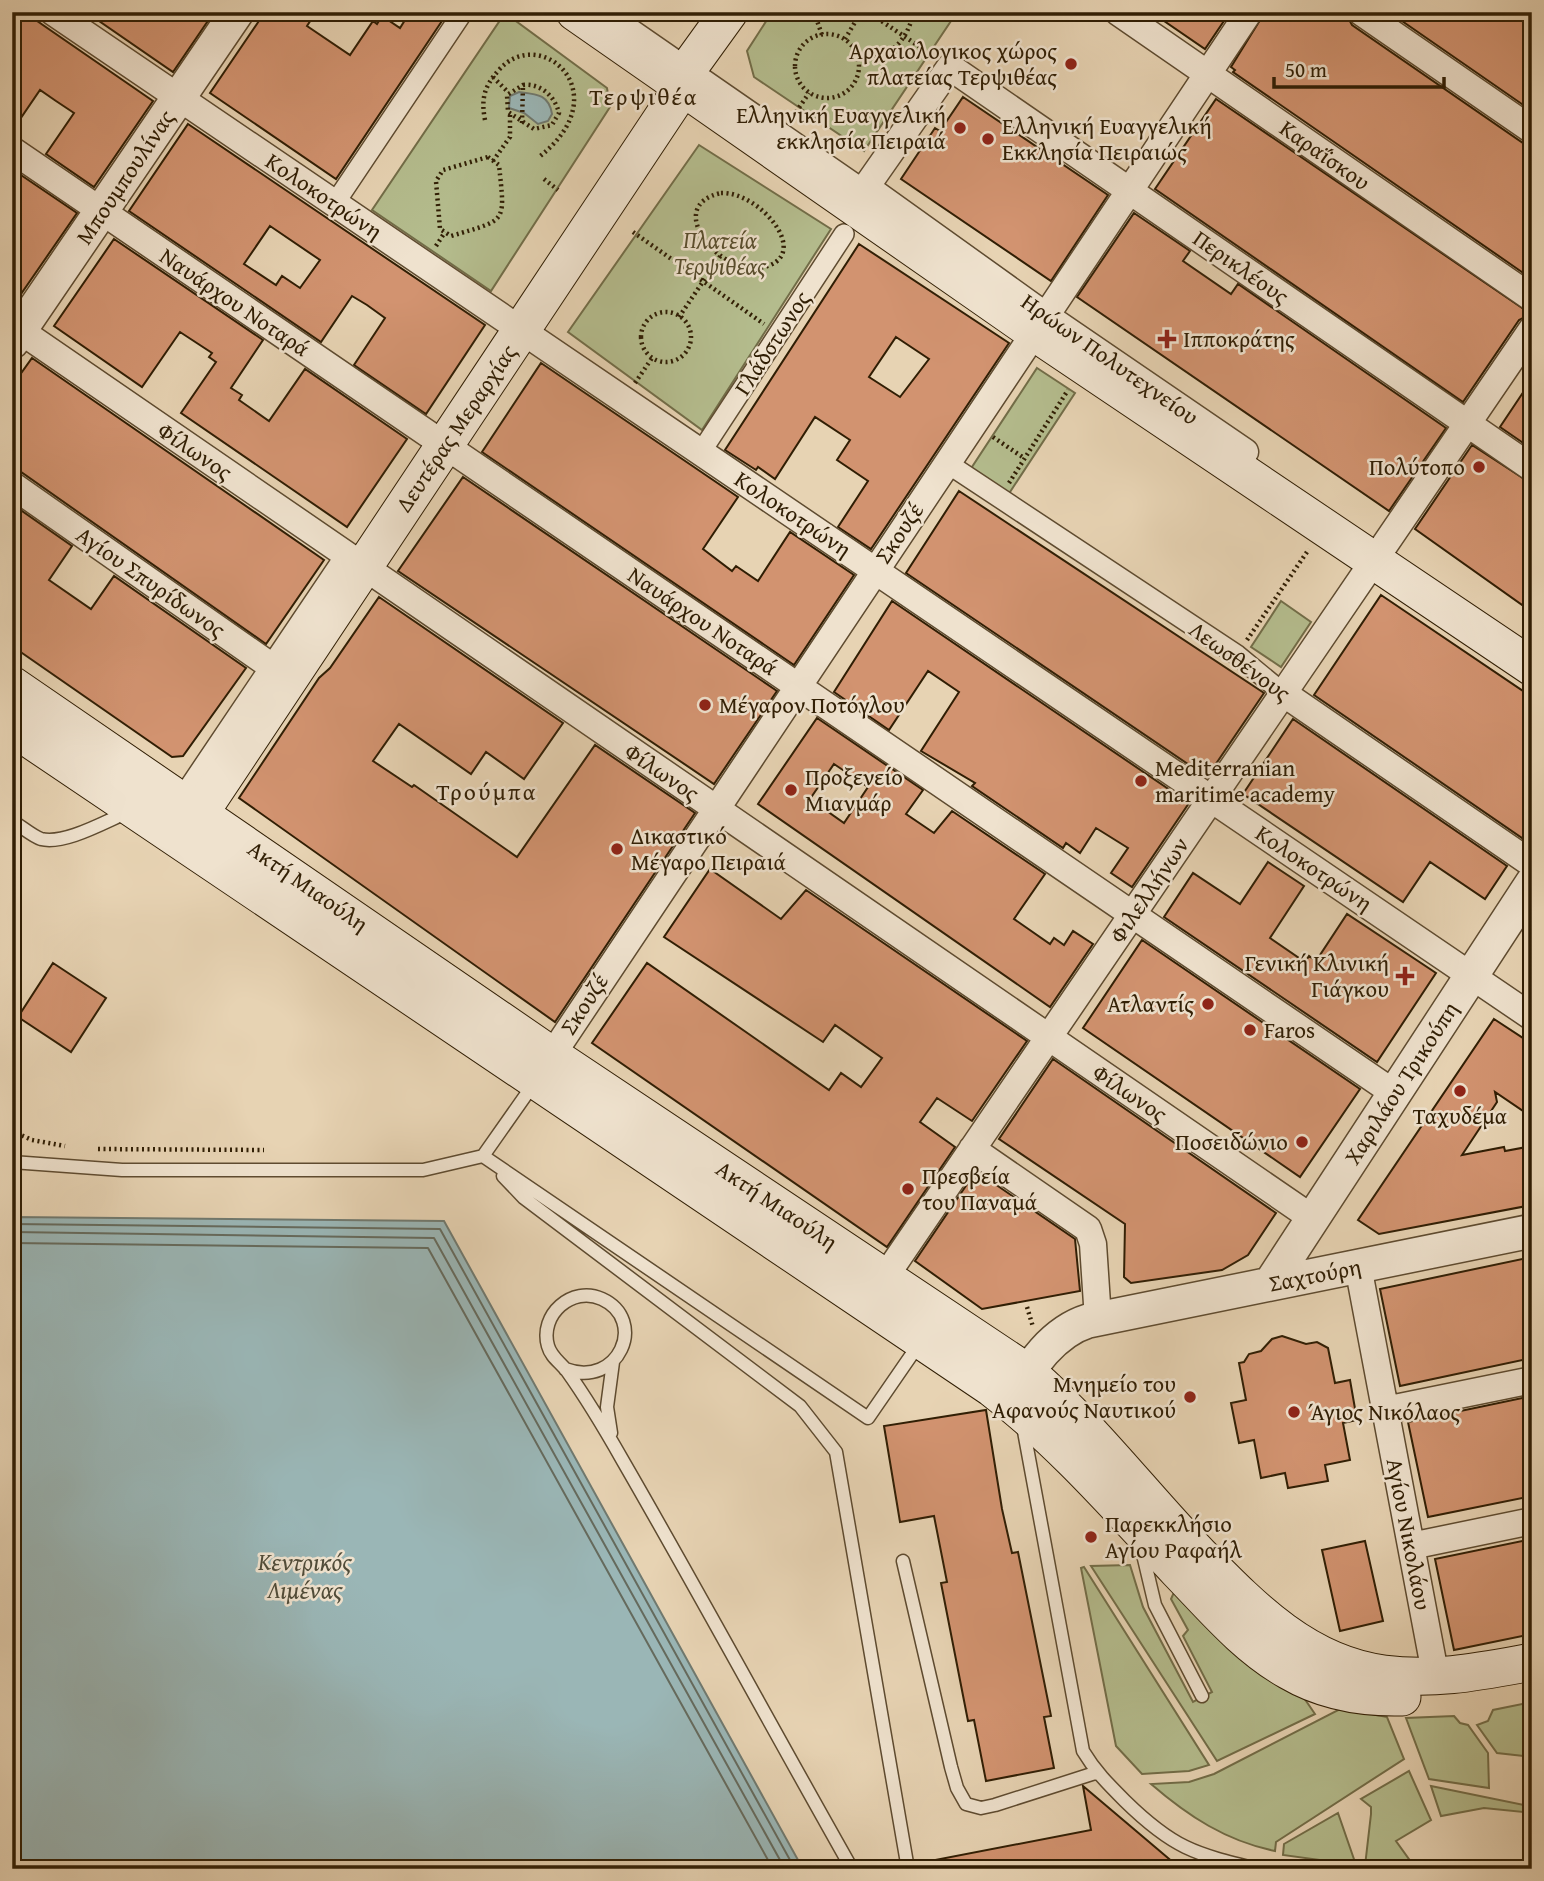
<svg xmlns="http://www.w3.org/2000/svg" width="1544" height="1881" font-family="'Gentium Book Plus',serif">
<rect width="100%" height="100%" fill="#e7d3b3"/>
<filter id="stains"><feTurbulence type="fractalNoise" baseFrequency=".00286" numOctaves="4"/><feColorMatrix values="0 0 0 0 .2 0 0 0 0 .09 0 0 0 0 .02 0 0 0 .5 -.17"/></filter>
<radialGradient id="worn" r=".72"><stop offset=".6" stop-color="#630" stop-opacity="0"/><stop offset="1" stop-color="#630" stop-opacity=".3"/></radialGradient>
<path fill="#b4bc8d" stroke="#726d48" stroke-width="2" d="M772 12H957L864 151 754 77 747 51Z
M505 13 607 88 610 107 491 291 372 210Z
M699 145 831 229 702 430 568 332Z
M1037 368 1075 393 1008 495 970 470Z
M1281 601 1311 622 1281 667 1251 647Z
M1130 1565 1143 1607 1193 1702 1212 1692 1183 1636 1188 1630 1171 1599 1175 1590 1304 1698 1315 1714 1217 1761 1091 1566Z
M1084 1567 1209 1765 1189 1771 1142 1774 1116 1746 1081 1568Z
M1532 1702V1757L1497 1753 1477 1725 1488 1721 1493 1710Z
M1342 1708 1387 1717 1404 1759 1276 1842 1275 1851C1226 1841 1188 1816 1151 1784L1189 1782 1214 1774Z
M1454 1716 1460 1723 1468 1725 1488 1753 1489 1788 1429 1779 1406 1718Z
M1409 1771 1431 1820 1396 1841 1416 1869 1365 1866 1371 1814V1807L1361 1799Z
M1431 1786 1524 1805 1523 1812 1484 1808 1441 1816Z
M1338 1813 1356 1865 1283 1855 1284 1844Z"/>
<path fill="#9ab6b6" stroke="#70796f" stroke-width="2" d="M519 92C536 94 549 94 552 114L548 121 538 124 524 113 509 108 510 96Z
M12 1217 444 1221 803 1869H12Z"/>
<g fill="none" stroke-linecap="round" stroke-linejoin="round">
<path stroke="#656a5d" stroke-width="2" d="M12 1224 440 1229 795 1869
M12 1232 434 1238 785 1869
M12 1243 428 1248 773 1869"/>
</g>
<path fill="#d29370" stroke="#301e04" stroke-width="2" fill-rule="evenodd" d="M12 12H24L153 101 94 187 46 154 74 113 56 101 40 90 12 131Z
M86 12H214L173 72Z
M265 12H316L307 26 350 55 373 21 377 24 382 16 400 28 410 12H448L336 179 210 93Z
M1151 12H1230L1205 49Z
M1265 12H1345L1352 25 1523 143 1532 146V279L1233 72 1235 70 1231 67Z
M1389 12H1532V111Z
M963 97 1108 195 1051 281 901 179 935 128 940 131Z
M1216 99 1531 314 1519 320 1463 402 1155 189Z
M188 124 485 325 426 414 354 365 385 318 367 305 352 296 321 342 129 211ZM270 226 320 260 300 288 282 276 276 285 244 264Z
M12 169 77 213 12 307Z
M1134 213 1190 251 1183 261 1231 294 1238 284 1446 428 1389 511 1077 297Z
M114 239 263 340 231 388 242 395 239 400 269 421 305 369 407 439 347 527 181 413 216 362 209 357 212 353 180 332 142 387 54 326Z
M859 244 1009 343 871 549 838 527 868 481 837 460 850 440 815 417 775 479 758 467 756 470 725 450ZM896 337 929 359 900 397 869 377Z
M32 358 324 560 266 644 21 472 12 469V386Z
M541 363 738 497 703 549 732 571 736 566 758 581 790 532 854 575 794 665 482 452Z
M1532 379V449L1500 427Z
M1472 445 1532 484V612L1415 529Z
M463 477 777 691 714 784 398 571Z
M959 491 1264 693 1207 777 906 573Z
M12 504 72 546 49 580 91 609 114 576 246 668 183 756 172 757 12 646Z
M1381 595 1532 697V830L1525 840 1314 695Z
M379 597 563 723 524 779 486 752 471 774 399 724 373 761 412 787 414 785 517 857 595 745 695 813 555 1022 239 798 319 678 330 668Z
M892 601 1189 803 1132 887 1111 873 1128 848 1096 828 1080 853 1066 843 1063 848 972 786 975 783 921 751 959 692 928 671 889 730 834 692Z
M817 718 923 790 906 814 934 833 952 811 1045 874 1014 919 1050 944 1054 938 1064 945 1073 931 1093 944 1050 1007 758 804ZM834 764 868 787 844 823 810 799Z
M1293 719 1507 866 1485 899 1430 862 1403 902 1243 794Z
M1268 862 1304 886 1270 938 1305 962 1309 956 1316 961 1347 914 1436 973 1377 1062 1164 917 1193 873 1240 904Z
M710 869 781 919 806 890 1027 1041 972 1121 937 1098 920 1122 955 1147 887 1247 592 1043 647 963 829 1090 841 1073 861 1087 882 1058 835 1025 823 1042 664 937Z
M1142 940 1360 1089 1300 1177 1083 1028Z
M53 963 106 998 71 1052 18 1017Z
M1494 1019 1532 1044V1117L1495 1092 1497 1102 1462 1155 1504 1147 1505 1151 1532 1146V1205L1379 1234 1358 1220Z
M1053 1059 1276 1213 1248 1255 1222 1270 1131 1283 1124 1277 1125 1224 999 1139Z
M976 1171 1075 1239 1080 1291 982 1309 915 1261Z
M1532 1257V1358L1400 1386 1380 1289Z
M1282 1336 1306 1344 1317 1342 1328 1348 1335 1383 1350 1380 1357 1420 1343 1423 1350 1460 1325 1465 1328 1481 1288 1488 1285 1473 1261 1478 1254 1440 1239 1443 1231 1403 1246 1400 1239 1363 1244 1362 1249 1354 1261 1351 1272 1339Z
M1532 1396V1496L1428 1517 1408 1422Z
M986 1410 1002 1509 1012 1553 1018 1552 1051 1716 1044 1717 1054 1768 986 1781 974 1720 968 1721 941 1583 947 1582 934 1516 900 1522 884 1426Z
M1532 1539V1634L1454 1650 1435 1559Z
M1365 1541 1383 1621 1340 1631 1322 1550Z
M1083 1786 1181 1869H936L935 1860 1091 1830Z"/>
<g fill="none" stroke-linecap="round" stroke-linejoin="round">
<defs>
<path id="service" d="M613 12 866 187
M12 821C21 826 32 836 41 839 65 845 106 821 128 812
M483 1156 535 1082
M12 1162 122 1170H423L483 1156 868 1418 919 1344
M503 1176 524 1198 800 1406 836 1452 908 1869
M565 1369C619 1389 648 1320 602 1299 572 1285 539 1315 548 1346 551 1357 560 1362 567 1371 587 1399 606 1431 623 1461 701 1596 775 1733 852 1869
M1023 1426 1083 1751C1095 1771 1108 1784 1125 1801 1173 1848 1194 1854 1258 1869
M611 1433 607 1407 613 1362
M1141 1546 1155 1605 1202 1696
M903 1561 951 1767 957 1788 966 1804 981 1808 995 1805 1095 1773"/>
<path id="pedestrian" d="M335 203 463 12
M701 452 844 234
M947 463 1237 655 1283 693"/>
<path id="minor" d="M53 12 1532 1017
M1118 12 1532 298
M1361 12 1532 130
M12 150 1394 1093
M12 325 1312 1218
M1245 452 1046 316 866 187 950 67 1532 468
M12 485 288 678
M1283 693 1532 864
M184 801 347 559
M542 1070 1249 12
M972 1149 1088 1229 1093 1244 1098 1319
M1358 1266 1436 1678
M885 1277 1532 329
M1385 1410 1532 1380
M1411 1546 1532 1521"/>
<path id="tertiary" d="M12 342 237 12
M1270 1284 1532 883
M1017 1398C1026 1366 1056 1331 1088 1321L1532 1231"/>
<path id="secondary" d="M575 12 1034 332 1532 667
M12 685 551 1055 1028 1373C1091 1427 1142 1495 1200 1555 1252 1608 1306 1664 1384 1674 1435 1681 1482 1671 1532 1662
M12 727 992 1388C1061 1441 1119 1508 1178 1571 1213 1607 1245 1646 1289 1671 1323 1691 1363 1698 1402 1697
M188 831 683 87 690 66 729 12"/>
</defs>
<use href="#service" stroke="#5e4b30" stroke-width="15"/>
<use href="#pedestrian" stroke="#5e4b30" stroke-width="22"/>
<use href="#minor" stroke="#5e4b30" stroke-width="29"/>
<use href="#tertiary" stroke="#5e4b30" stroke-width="36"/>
<use href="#secondary" stroke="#301e04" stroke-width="39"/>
<path stroke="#301e04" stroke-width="4.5" stroke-dasharray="2 3.5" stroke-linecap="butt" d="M814 12 822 35
M868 12 932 55
M795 66a32 32 0 1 1 64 0a32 32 0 1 1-64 0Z
M845 39 861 12
M858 59C888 61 909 40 913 12
M493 77 508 92
M523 85C540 83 555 96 559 113L552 125 534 129 508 112 507 95Z
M796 112 809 93
M485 120C481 99 484 87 498 71 539 22 621 93 539 157
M522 123 523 85
M488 157 499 165C505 224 508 219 451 236L440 229 436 181 443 170Z
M493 161 510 137V115
M544 179 558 190
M721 193C760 191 816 258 760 268 720 275 662 206 721 193Z
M633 232 764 324
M436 246 445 232
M641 337a25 25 0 1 1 50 0a25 25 0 1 1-50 0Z
M679 317 721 255
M635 383 652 358
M993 437 1024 458
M1009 483 1068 390
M1247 640 1309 549
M12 1131 32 1140 65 1146
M98 1149 264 1150
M1027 1307 1033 1327"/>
<use href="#service" stroke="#efe2ce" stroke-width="12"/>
<use href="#pedestrian" stroke="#efe2ce" stroke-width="19"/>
<use href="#minor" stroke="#efe2ce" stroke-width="26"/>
<use href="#tertiary" stroke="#efe2ce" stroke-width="33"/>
<use href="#secondary" stroke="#efe2ce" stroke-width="37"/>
</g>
<g fill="#8f2418" stroke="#efe2ce" stroke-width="2.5">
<circle cx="1071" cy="64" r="7"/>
<circle cx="960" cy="128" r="7"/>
<circle cx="988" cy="139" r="7"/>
<path d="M1163.5 328.5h7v7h7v7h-7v7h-7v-7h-7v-7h7z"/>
<circle cx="1479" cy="467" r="7"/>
<circle cx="705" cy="705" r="7"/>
<circle cx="1141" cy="781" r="7"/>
<circle cx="791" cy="790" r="7"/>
<circle cx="617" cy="849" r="7"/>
<path d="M1401.5 965.5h7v7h7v7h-7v7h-7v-7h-7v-7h7z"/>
<circle cx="1208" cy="1004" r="7"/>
<circle cx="1250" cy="1030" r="7"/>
<circle cx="1460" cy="1091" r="7"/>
<circle cx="1302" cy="1142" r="7"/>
<circle cx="908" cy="1189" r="7"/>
<circle cx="1190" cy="1397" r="7"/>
<circle cx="1294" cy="1412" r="7"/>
<circle cx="1091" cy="1537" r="7"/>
</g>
<g text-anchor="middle" stroke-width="5" stroke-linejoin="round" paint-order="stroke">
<g font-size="23" fill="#301e04" stroke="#efe2ce" text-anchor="start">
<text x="1057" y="59" text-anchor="end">Αρχαιολογικος χώρος<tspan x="1057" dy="26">πλατείας Τερψιθέας</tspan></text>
<text x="946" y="123" text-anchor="end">Ελληνική Ευαγγελική<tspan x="946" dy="26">εκκλησία Πειραιά</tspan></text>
<text x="1002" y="134">Ελληνική Ευαγγελική<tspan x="1002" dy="26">Εκκλησία Πειραιώς</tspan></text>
<text x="1183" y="347">Ιπποκράτης</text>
<text x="1465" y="475" text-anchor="end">Πολύτοπο</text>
<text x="719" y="713">Μέγαρον Ποτόγλου</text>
<text x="1155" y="776">Mediterranian<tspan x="1155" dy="26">maritime academy</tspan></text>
<text x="805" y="785">Προξενείο<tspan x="805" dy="26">Μιανμάρ</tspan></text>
<text x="631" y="844">Δικαστικό<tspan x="631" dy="26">Μέγαρο Πειραιά</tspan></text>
<text x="1389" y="971" text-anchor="end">Γενική Κλινική<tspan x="1389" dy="26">Γιάγκου</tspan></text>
<text x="1194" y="1012" text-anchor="end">Ατλαντίς</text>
<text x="1264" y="1038">Faros</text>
<text x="1460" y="1124" text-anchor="middle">Ταχυδέμα</text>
<text x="1288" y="1150" text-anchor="end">Ποσειδώνιο</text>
<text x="922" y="1184">Πρεσβεία<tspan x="922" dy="26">του Παναμά</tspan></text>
<text x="1176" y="1392" text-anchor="end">Μνημείο του<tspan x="1176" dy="26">Αφανούς Ναυτικού</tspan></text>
<text x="1308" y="1420">Άγιος Νικόλαος</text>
<text x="1105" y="1532">Παρεκκλήσιο<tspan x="1105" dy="26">Αγίου Ραφαήλ</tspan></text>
</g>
<g font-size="23" fill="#301e04" stroke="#efe2ce">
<text transform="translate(1325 155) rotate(35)" y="8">Καραΐσκου</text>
<text transform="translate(125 177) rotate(-56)" y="8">Μπουμπουλίνας</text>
<text transform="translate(324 196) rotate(34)" y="8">Κολοκοτρώνη</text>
<text transform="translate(1241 267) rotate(35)" y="8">Περικλέους</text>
<text transform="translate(235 302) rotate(34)" y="8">Ναυάρχου Νοταρά</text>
<text transform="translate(772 343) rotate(-57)" y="8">Γλάδστωνος</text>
<text transform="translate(1110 359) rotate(35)" y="8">Ηρώων Πολυτεχνείου</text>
<text transform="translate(456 428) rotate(-56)" y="8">Δευτέρας Μεραρχίας</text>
<text transform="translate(195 451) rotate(34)" y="8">Φίλωνος</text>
<text transform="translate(793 514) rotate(34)" y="8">Κολοκοτρώνη</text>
<text transform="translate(899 533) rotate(-56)" y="8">Σκουζέ</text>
<text transform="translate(151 582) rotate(35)" y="8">Αγίου Σπυρίδωνος</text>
<text transform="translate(703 621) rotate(34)" y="8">Ναυάρχου Νοταρά</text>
<text transform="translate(1240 661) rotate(36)" y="8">Λεωσθένους</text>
<text transform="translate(662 772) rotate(34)" y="8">Φίλωνος</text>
<text transform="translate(1314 868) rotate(34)" y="8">Κολοκοτρώνη</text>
<text transform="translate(308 886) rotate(35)" y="8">Ακτή Μιαούλη</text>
<text transform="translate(1149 890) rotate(-56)" y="8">Φιλελλήνων</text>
<text transform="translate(584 1004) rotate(-57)" y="8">Σκουζέ</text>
<text transform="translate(1401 1083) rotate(-57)" y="8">Χαριλάου Τρικούπη</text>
<text transform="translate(1130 1093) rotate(34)" y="8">Φίλωνος</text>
<text transform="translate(777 1205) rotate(34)" y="8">Ακτή Μιαούλη</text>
<text transform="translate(1315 1275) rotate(-11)" y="8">Σαχτούρη</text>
<text transform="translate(1409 1534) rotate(79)" y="8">Αγίου Νικολάου</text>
</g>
<g font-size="23" font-style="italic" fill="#584d2d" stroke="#efe2ce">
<text x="720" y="248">Πλατεία<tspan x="720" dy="26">Τερψιθέας</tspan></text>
</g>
<g font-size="24" letter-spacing="2" fill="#301e04" stroke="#efe2ce">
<text x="644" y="105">Τερψιθέα</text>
<text x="487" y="800">Τρούμπα</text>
</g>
<g font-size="24" font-style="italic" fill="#504c39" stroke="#efe2ce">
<text x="305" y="1570">Κεντρικός<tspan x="305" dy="28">Λιμένας</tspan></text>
</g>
</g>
<rect width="1544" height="1881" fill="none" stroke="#e7d3b3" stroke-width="42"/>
<rect x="14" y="14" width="1516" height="1853" fill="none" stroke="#301e04" stroke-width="3.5"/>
<rect x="21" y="21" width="1502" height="1839" fill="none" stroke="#301e04" stroke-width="2"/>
<path d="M1274 77v10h170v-10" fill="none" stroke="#301e04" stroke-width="3.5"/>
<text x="1285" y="77" font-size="21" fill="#301e04" stroke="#efe2ce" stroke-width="5" paint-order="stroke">50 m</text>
<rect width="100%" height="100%" filter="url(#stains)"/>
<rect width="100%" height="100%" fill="url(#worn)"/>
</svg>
